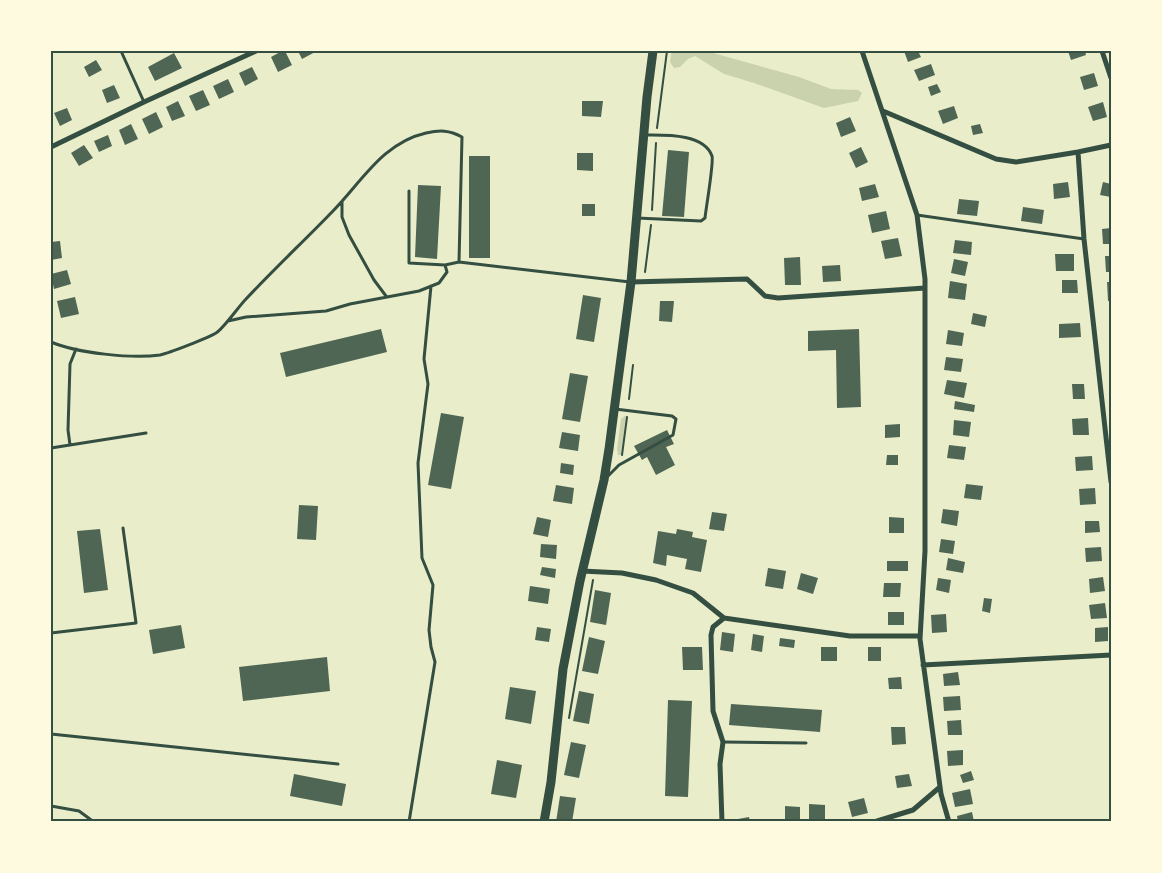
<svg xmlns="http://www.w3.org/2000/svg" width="1162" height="873" font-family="Manrope,sans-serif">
<rect width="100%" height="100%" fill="#e9edc9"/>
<path fill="#cad2ad" d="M674 51H706L799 77 831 89 858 90 862 93 858 101 824 108 754 83 724 74 695 56 688 59 680 67 674 68 670 62 671 54Z
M626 415 621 455H618L617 449 621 419Z"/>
<path fill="#4f6655" d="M282 51H285L292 65 278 72 271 57Z
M298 51H317L302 59Z
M904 51H918L921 57 908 62Z
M1068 51H1085L1086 55 1071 60Z
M174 53 182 68 155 81 148 67Z
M96 60 102 70 89 77 84 67Z
M931 64 935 75 919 81 914 70Z
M252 67 258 79 245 86 239 73Z
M1094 73 1098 86 1084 90 1080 77Z
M228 79 234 92 219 99 213 86Z
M937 84 941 92 931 96 928 87Z
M114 85 120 98 107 103 102 90Z
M203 90 210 105 196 111 189 96Z
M178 101 185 116 172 121 166 107Z
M582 101H603L601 117 582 116Z
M1103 102 1107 117 1093 121 1088 107Z
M954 106 958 118 943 124 938 111Z
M67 108 72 120 60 126 54 113Z
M156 112 163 127 149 134 142 119Z
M850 117 856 131 841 137 836 123Z
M131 124 138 139 125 145 119 130Z
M980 124 983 133 973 135 971 126Z
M108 135 112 146 99 152 94 141Z
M84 145 93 158 79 166 71 153Z
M861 147 868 162 856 168 849 153Z
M668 150 689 152 684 217 662 216Z
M577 153H593V171L577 170Z
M469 156H490V258H469Z
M1068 182 1070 197 1054 199 1053 184Z
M1103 182 1111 184V197L1100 195Z
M875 184 879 197 862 201 859 188Z
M418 185 441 186 437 259 415 257Z
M959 199 979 201 977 216 957 214Z
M582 204H595V216H582Z
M1023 207 1044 210 1042 224 1021 221Z
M886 211 890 229 872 233 868 215Z
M1111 228V244H1103L1102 229Z
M898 238 902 256 885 259 881 241Z
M955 240 972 242 971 255 953 253Z
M60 241 62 258 51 260V242Z
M1055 254H1074V271H1056Z
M1105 256H1111V272H1106Z
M800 257 801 285H785L784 258Z
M954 259 968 262 965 276 951 273Z
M840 265 841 281 823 282 822 266Z
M67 270 71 284 54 289 51 274Z
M1062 280H1077L1078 293H1062Z
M950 281 967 284 965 300 948 298Z
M1107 282H1111V301H1108Z
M583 295 601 298 594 342 576 339Z
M75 297 79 314 61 318 57 301Z
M660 301H674L672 322 659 321Z
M973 313 987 316 985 327 971 324Z
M1080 323 1081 337 1059 338V324Z
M381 329 387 352 286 377 280 353Z
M859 329 861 407 837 408 836 350 808 351V331Z
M948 330 964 333 962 346 946 344Z
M946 357 963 359 961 372 944 370Z
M570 373 588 376 580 422 562 419Z
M947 380 967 383 964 398 944 394Z
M1072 384H1084L1085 399H1073Z
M955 401 975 405 974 412 954 409Z
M441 413 464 417 451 489 428 485Z
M1088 418 1089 435H1073L1072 419Z
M954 420 971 422 969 437 953 435Z
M900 424V437L885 438V425Z
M667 430 674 444 666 447 675 465 656 475 647 457 642 460 634 446Z
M562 432 580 435 578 451 559 448Z
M949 445 966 447 964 460 947 458Z
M887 455H898V465H886Z
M1092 456 1093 470 1076 471 1075 457Z
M561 463 574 465 573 475 560 473Z
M966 484 983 486 981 500 964 498Z
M556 485 574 488 572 504 553 501Z
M1095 488 1096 504 1080 505 1079 489Z
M299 505 318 506 316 540 297 539Z
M943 509 959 511 957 526 941 523Z
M712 512 727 514 724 531 709 529Z
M537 517 551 520 548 537 533 534Z
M889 517 904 518V533H889Z
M1085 521H1099L1100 532 1085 533Z
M100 529 108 590 84 593 77 531Z
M677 529 693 532 692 537 707 540 701 572 685 569 687 559 667 555 666 566 653 563 658 531 676 534Z
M941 539 955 541 953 554 939 552Z
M541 544 557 545 556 559 540 557Z
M1101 547 1102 561 1086 562 1085 548Z
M948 558 965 562 963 573 946 570Z
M887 561H908V571H887Z
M542 567 556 569 555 578 540 575Z
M768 568 786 571 783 589 765 586Z
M801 573 818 578 813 594 797 589Z
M1103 577 1105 591 1090 593 1089 579Z
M938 578 951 580 949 593 936 590Z
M884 583H901L900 597H883Z
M530 586 550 589 548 604 528 601Z
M595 590 611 593 606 625 590 622Z
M984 598 992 599 990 613 982 611Z
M1105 603 1107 618 1091 619 1089 605Z
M888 612H904V625H888Z
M946 614 947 632 932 633 931 615Z
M181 625 185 648 153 654 149 630Z
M537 627 551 629 549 642 535 640Z
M1108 627V641L1095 642V628Z
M722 632 735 634 733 652 720 650Z
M753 634 764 636 762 652 751 650Z
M589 637 605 641 598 674 582 671Z
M780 638 795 640 794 648 779 646Z
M682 647H702L703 670H683Z
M821 647H837V661H821Z
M868 647H881V661H868Z
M327 657 330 691 243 701 239 667Z
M958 672 960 685 944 686 943 674Z
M901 677 902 689H889L888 678Z
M510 687 536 691 531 724 505 719Z
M579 691 594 694 589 724 573 721Z
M960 696 961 710 944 711 943 697Z
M668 700 692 701 688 797 665 796Z
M731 704 822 710 820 732 729 725Z
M961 720 962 735H948L947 721Z
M891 727H905L906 744 892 745Z
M571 742 586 745 579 778 564 775Z
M963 750V765L948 766 947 751Z
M497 760 522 765 516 798 491 794Z
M971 771 974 780 963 783 960 775Z
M294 774 346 784 342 806 290 796Z
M909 774 912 786 897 788 895 776Z
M970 789 973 804 955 807 952 793Z
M560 796 576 798 572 822H556Z
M864 798 868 813 852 817 848 802Z
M809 804 825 805V821H809Z
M785 806 800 807V820H785Z
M972 812 974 822H958L957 816Z
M749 817 750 822H738V819Z"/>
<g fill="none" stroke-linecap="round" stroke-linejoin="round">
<path stroke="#344e41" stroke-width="2" d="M657 128 667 51
M652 210 656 143
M645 272 651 225
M629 399 633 365
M622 455 627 417
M569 718 593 580"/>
<path stroke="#344e41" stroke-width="3" d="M121 51 144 102
M409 191V263L445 265 459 262
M342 201V217L349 235 374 280 386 296
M917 215 1084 239
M637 218 701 221 705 218C706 208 714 162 712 156 704 133 664 135 645 135
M228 321 246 317 326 311 350 304 419 291 439 283 447 272 445 265
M51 342C77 353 132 359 160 355 169 353 208 338 216 333 223 329 239 306 246 299 274 269 304 241 332 212 361 183 382 143 426 133 440 130 449 130 462 137L459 262 630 282
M70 445 68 430 70 364 76 349
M51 448 146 433
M608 476 619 465 673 435 676 419 672 416 615 409
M51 633 136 623 123 528
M51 734 338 764
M723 742 806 743
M51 806 79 811 94 822
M409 822 435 662 431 647 429 630 433 585 422 558 418 463 428 384 424 359 431 286"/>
<path stroke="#344e41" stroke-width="5" d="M862 51 917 215 925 279V551L920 639 941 794 949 822
M1102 51 1111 78
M883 111 996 159 1016 162 1078 152 1111 145
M51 147 144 102 256 51
M1078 152 1084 239 1111 482
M631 282 747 279 765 296 778 298 925 288
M582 571 622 573 656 580 693 593 724 618 850 636H920
M923 665 1111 655
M722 822 720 764 723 742 713 711 711 635 713 627 724 618
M874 822 913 810 940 787"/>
<path stroke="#344e41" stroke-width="9" d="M544 822 551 782 563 669 580 581 604 480 609 449 631 282 647 97 653 51"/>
</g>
<rect width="1162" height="873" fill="none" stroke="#fefae0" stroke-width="105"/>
<rect x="52" y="52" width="1058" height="768" fill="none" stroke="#344e41" stroke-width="2"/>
</svg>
